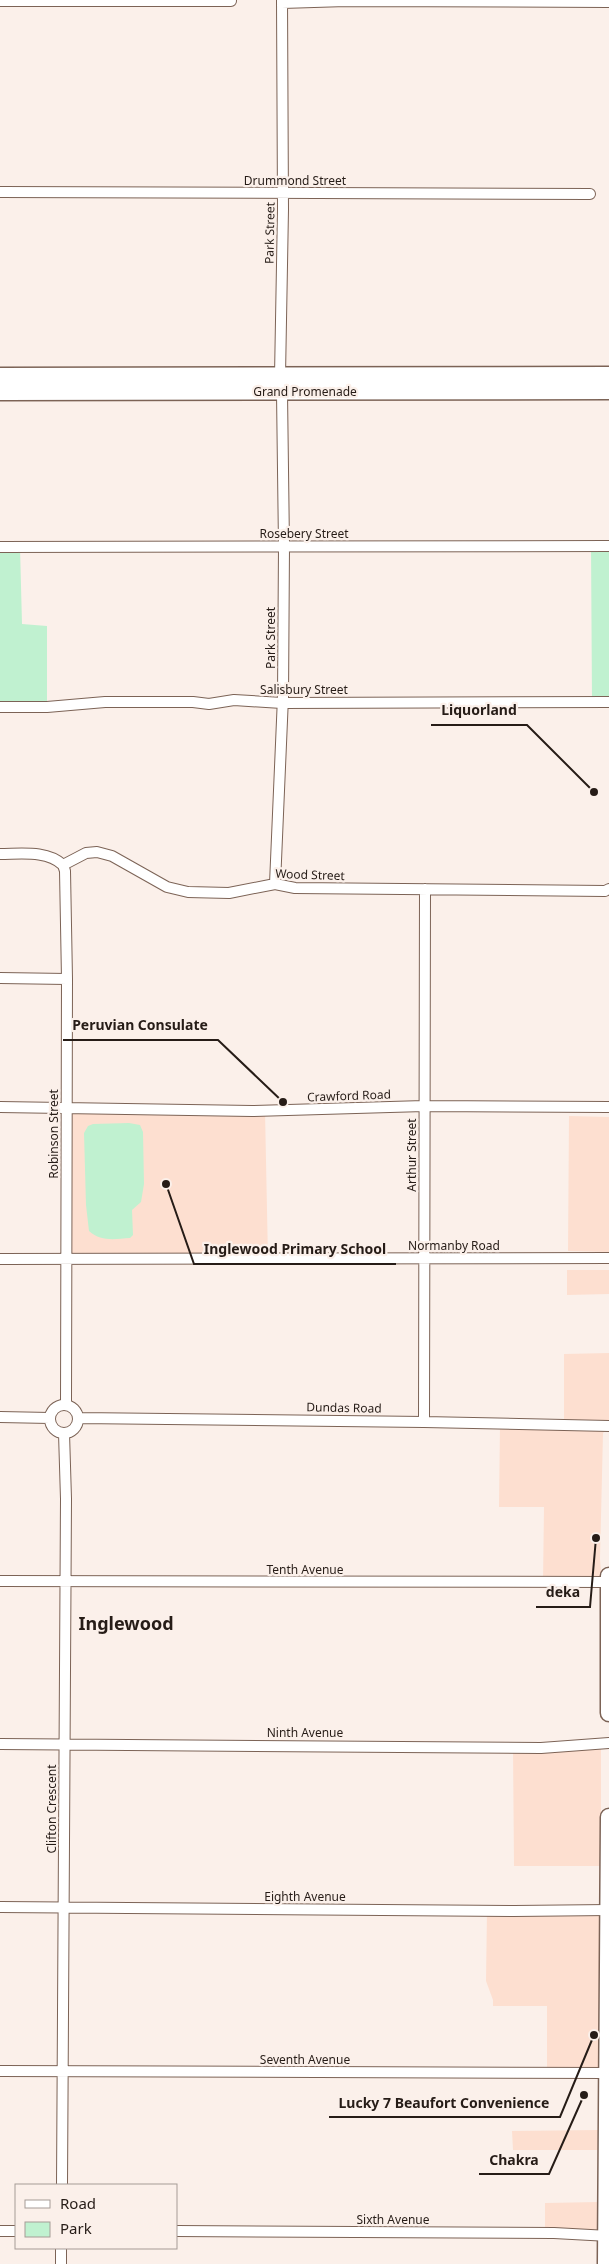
<svg xmlns="http://www.w3.org/2000/svg" width="609" height="2264" font-family="'Noto Sans',sans-serif">
<rect width="100%" height="100%" fill="#fbf0ea"/>
<path fill="#fddfd0" d="M66 1107 265 1111 268 1259 66 1257Z
M569 1116 609 1117V1252L568 1251Z
M567 1270H609V1294L567 1295Z
M609 1353V1427L603 1433 600 1559 602 1583H543L544 1507H499L500 1425 564 1426V1354Z
M601 1743V1866H514L513 1747Z
M599 1909V2073H547V2006H493V2000L486 1981 487 1911Z
M598 2130V2150H513L512 2131Z
M598 2202 600 2236 545 2233V2203Z"/>
<path fill="#c0f1d0" d="M591 546H609V702H592Z
M0 547H20L22 624 47 626V707H0Z
M129 1123 140 1125 143 1132 144 1184 141 1202 132 1210 133 1235 130 1238C115 1239 101 1242 89 1231L86 1205 84 1133 88 1126 93 1124Z"/>
<g fill="none" stroke-linecap="round" stroke-linejoin="round">
<defs>
<path id="minor" d="M0 1H231
M282 3 346 1 609 2
M0 192 590 194
M280 376 283 209 282 0
M0 547 609 546
M0 707H47L105 702H193L209 704 234 700 282 703 609 702
M0 854C21 854 47 850 63 865
M63 865 86 853 97 852 112 856 167 887 188 892 229 893 275 884 295 888 605 891 609 889
M63 865 65 871 67 979 66 1404
M275 884 283 697 284 546 282 393
M0 978 67 979
M0 1107 252 1111 424 1106 609 1107
M0 1259 609 1258
M50 1419a14 14 0 1 1 28 0a14 14 0 1 1-28 0Z
M0 1417 50 1418
M79 1418 424 1422 609 1426
M424 1422 425 889
M0 1581 609 1582
M0 1744 541 1748 609 1743
M0 1907 514 1911 609 1910
M0 2071 609 2073
M62 2185 66 1499 64 1433
M0 2231H16
M176 2231 554 2233 609 2236
M61 2264V2248"/>
<path id="primary" d="M0 376 609 375
M0 392 609 391
M609 1576V1713
M606 2264 609 1817"/>
</defs>
<use href="#minor" stroke="#7c6356" stroke-width="12"/>
<use href="#primary" stroke="#7c6356" stroke-width="19"/>
<use href="#minor" stroke="#fff" stroke-width="10"/>
<use href="#primary" stroke="#fff" stroke-width="16"/>
</g>
<g text-anchor="middle" stroke-width="4.5" stroke-linejoin="round" paint-order="stroke">
<g font-size="12" fill="#261c17" stroke="#fbf0ea">
<text x="295" y="185">Drummond Street</text>
<text transform="translate(270 233) rotate(-89)" y="4">Park Street</text>
<text x="305" y="396">Grand Promenade</text>
<text x="304" y="538">Rosebery Street</text>
<text transform="translate(271 638) rotate(-90)" y="4">Park Street</text>
<text x="304" y="694">Salisbury Street</text>
<text transform="translate(310 875) rotate(2)" y="4">Wood Street</text>
<text transform="translate(349 1096) rotate(-2)" y="4">Crawford Road</text>
<text transform="translate(54 1134) rotate(-90)" y="4">Robinson Street</text>
<text transform="translate(412 1155) rotate(-90)" y="4">Arthur Street</text>
<text x="454" y="1250">Normanby Road</text>
<text transform="translate(344 1408) rotate(1)" y="4">Dundas Road</text>
<text x="305" y="1574">Tenth Avenue</text>
<text x="305" y="1737">Ninth Avenue</text>
<text transform="translate(52 1809) rotate(-90)" y="4">Clifton Crescent</text>
<text x="305" y="1901">Eighth Avenue</text>
<text x="305" y="2064">Seventh Avenue</text>
<text x="393" y="2224">Sixth Avenue</text>
</g>
<g font-size="18" font-weight="bold" fill="#261c17" stroke="#fbf0ea">
<text x="126" y="1630">Inglewood</text>
</g>
</g>
<path fill="none" stroke="#261c17" stroke-width="2" d="M594 792L527 725H431M283 1102L218 1040H63M166 1184L194 1264H396M596 1538L590 1607H536M594 2035L560 2117H329M584 2095L549 2174H479"/>
<g fill="#261c17" stroke="#fbf0ea" stroke-width="2">
<circle cx="594" cy="792" r="5"/>
<circle cx="283" cy="1102" r="5"/>
<circle cx="166" cy="1184" r="5"/>
<circle cx="596" cy="1538" r="5"/>
<circle cx="594" cy="2035" r="5"/>
<circle cx="584" cy="2095" r="5"/>
</g>
<g font-size="14" text-anchor="middle" font-weight="bold" fill="#261c17" stroke="#fbf0ea" stroke-width="4.5" stroke-linejoin="round" paint-order="stroke">
<text x="479" y="715">Liquorland</text>
<text x="140" y="1030">Peruvian Consulate</text>
<text x="295" y="1254">Inglewood Primary School</text>
<text x="563" y="1597">deka</text>
<text x="444" y="2108">Lucky 7 Beaufort Convenience</text>
<text x="514" y="2165">Chakra</text>
</g>
<rect x="15" y="2184" width="162" height="65" fill="#fbf0ea" stroke="#a69b96"/>
<rect x="25" y="2200" width="25" height="8" fill="#ffffff" stroke="#a69b96"/>
<text x="60" y="2209" font-size="15" fill="#261c17">Road</text>
<rect x="25" y="2222" width="25" height="15" fill="#c0f1d0" stroke="#a69b96"/>
<text x="60" y="2234" font-size="15" fill="#261c17">Park</text>
</svg>
